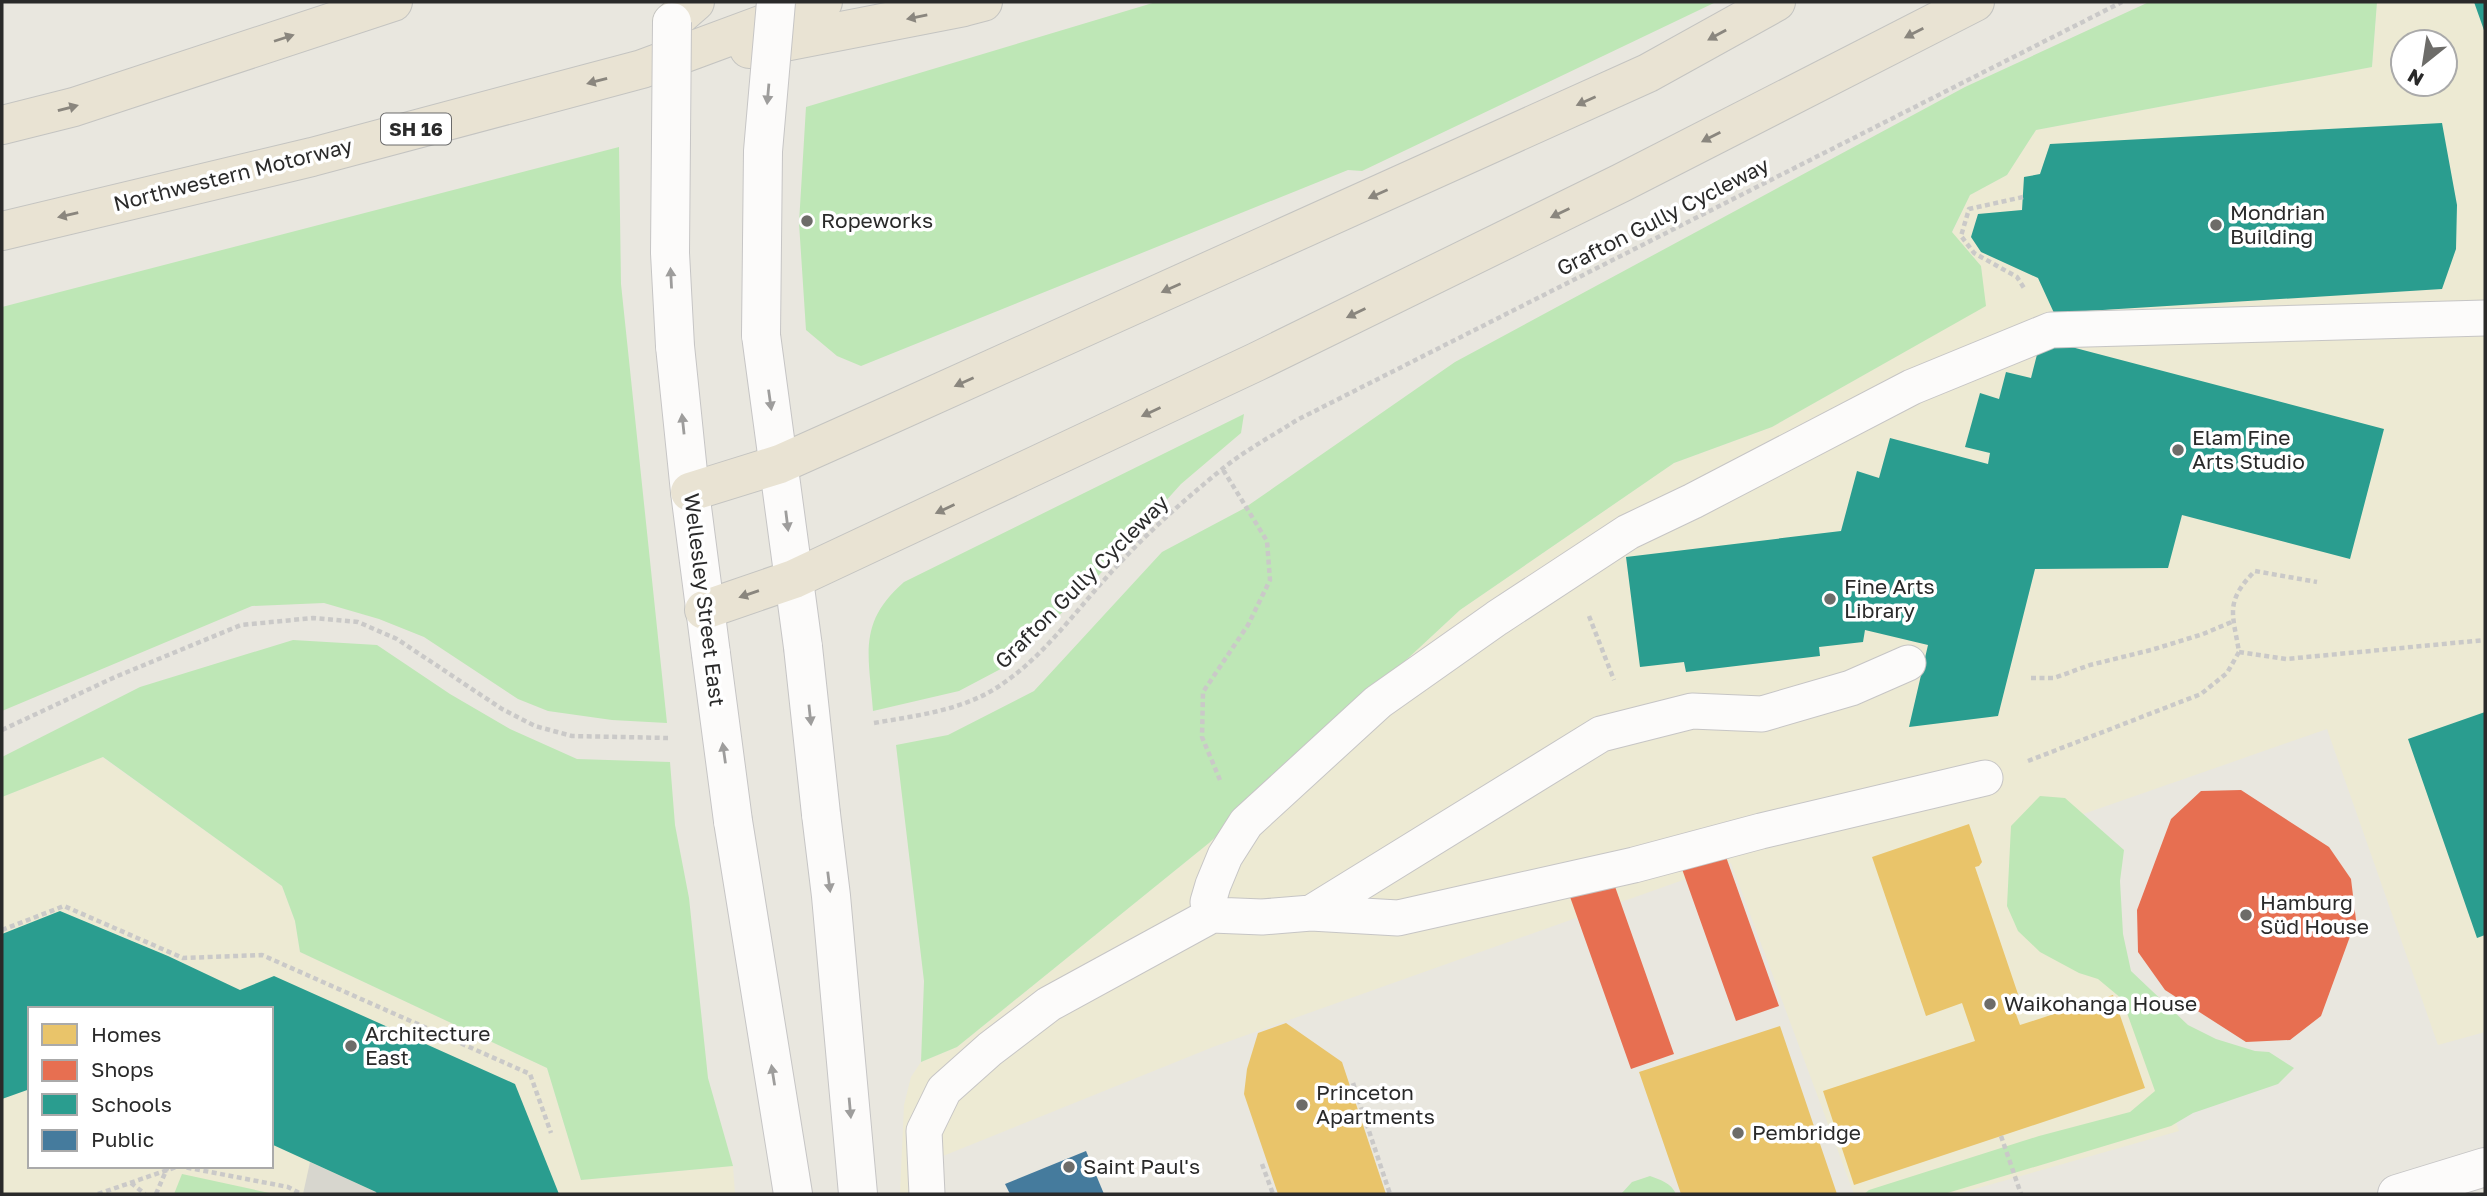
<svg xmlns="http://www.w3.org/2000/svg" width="2487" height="1196" font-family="'Golos Text',sans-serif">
<rect width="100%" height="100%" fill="#e9e7df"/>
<path fill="#edead3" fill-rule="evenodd" d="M2377 2H2485V1032L2438 1045 2327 729 2069 819 2179 1131 1957 1194H1854L1731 863 1213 1047 943 1156 945 1194H900L904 1105 911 1077 921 1062 957 1047 1209 843 1460 610 1674 463 1772 427 1985 306 1981 266 1952 233 1970 195 2007 175 2036 130 2372 67ZM2403 42H2445V84H2403Z
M102 757 282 886 295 921 300 952 547 1068 581 1180 733 1166 735 1194H2V797ZM30 1009H271V1166H30Z"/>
<path fill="#bee7b6" d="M1156 2H1716L1362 171 1348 170 861 366 837 356 806 330 799 223 806 107Z
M2149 2H2377L2372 67 2036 130 2007 175 1970 195 1952 232 1981 266 1986 306 1772 427 1674 463 1460 610 1209 843 957 1047 921 1062 924 981 896 745 948 735 1034 691 1162 552 1243 509 1455 362 1965 87Z
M619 147 621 284 667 723 612 720 548 711 518 699 424 637 379 619 324 603 252 606 2 711V307Z
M1244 414 1241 433 1181 484 1101 573 1012 663 959 691 873 711C869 655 857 623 904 582Z
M293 640 377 645 450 694 510 729 577 759 670 762 675 825 689 898 708 1078 733 1166 581 1180 547 1068 300 952 295 921 282 886 103 757 2 797V757L140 687Z
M2040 796 2065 798 2124 850 2120 881 2123 934 2131 971 2188 1025 2216 1039 2255 1051 2269 1052 2294 1068 2278 1084 2193 1113 2171 1126 1944 1194H1864L1869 1190 2039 1136 2130 1112 2155 1091 2122 999 2098 979 2079 973 2040 952 2018 931 2007 906 2011 826Z
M182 1174 274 1194H174Z
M1650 1176C1661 1180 1671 1183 1676 1194H1621L1632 1182Z"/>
<path fill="#d7d6ce" d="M310 1162 376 1192 377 1194H303Z"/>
<path fill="#e9c46a" d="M1969 824 1982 862 1979 866 1975 867 2021 1003 2013 1006 2020 1025 2113 995 2145 1088 1854 1185 1823 1091 1975 1041 1962 1003 1926 1016 1872 857Z
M1286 1023 1342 1062 1386 1194H1278L1244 1094 1247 1069 1258 1033Z
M1780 1026 1837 1194H1681L1639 1072Z"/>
<path fill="#e76f51" d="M2241 790 2329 847 2351 879 2356 920 2321 1016 2290 1040 2246 1042 2165 990 2138 952 2137 910 2171 819 2201 791Z
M1725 854 1779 1006 1736 1021 1682 869Z
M1612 878 1674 1054 1631 1069 1569 894Z"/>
<path fill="#2a9d8f" d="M2474 2H2485V33Z
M2442 123 2457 205 2456 249 2442 289 2054 313 2038 278 1981 252 1971 237 1978 214 2022 210 2024 177 2040 174 2050 144Z
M2041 339 2384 429 2350 559 2182 515 2168 568 2035 569 1998 716 1909 727 1928 645 1865 630 1863 642 1819 647 1820 656 1686 672 1684 662 1640 667 1626 557 1841 531 1857 471 1879 478 1890 438 1988 464 1990 453 1965 447 1980 393 1999 399 2006 372 2031 378Z
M2485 712V935L2477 938 2408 739Z
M60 911 168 956 240 990 274 976 515 1084 559 1194H377L376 1192 271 1144V1009H30V1089L2 1099V934Z"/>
<path fill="#457b9d" d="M1086 1151 1104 1194H1010L1005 1184Z"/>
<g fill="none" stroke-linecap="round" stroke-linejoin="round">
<defs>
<path id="service" d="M1311 913 1601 734 1692 711 1762 714 1851 688 1908 663
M1212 915 1208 902 1213 885 1225 856 1246 823 1378 702 1497 618 1628 532 1693 501 1912 387 2051 330 2485 318
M927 1194 924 1131 944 1090 990 1049 1049 1004 1212 915 1262 917 1311 913 1398 918 1634 865 1761 831 1985 778"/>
<path id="secondary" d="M761 335 803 647
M675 346 690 492 711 654
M821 814 831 896 858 1194
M733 821 793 1194
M2397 1194 2485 1167"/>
<path id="motorway" d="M672 22 695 2
M749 49 964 7 983 2
M2 125 74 107 393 2
M2 231 312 157 642 69 823 2
M690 492 780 464 892 414 1648 73 1776 2
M704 610 794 579 1256 362 1621 183 1975 2"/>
</defs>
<use href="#service" stroke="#c6c5c5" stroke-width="37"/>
<use href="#secondary" stroke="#c6c5c5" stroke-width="40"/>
<use href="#motorway" stroke="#c4c4c1" stroke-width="40"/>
<path stroke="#cac9c8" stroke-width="4.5" stroke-dasharray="5 3.5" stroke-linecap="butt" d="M2023 197 1969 209 1961 236 1974 253 2017 277 2024 288
M1589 616 1614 680
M2239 652 2286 659 2485 640
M2031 678H2054L2090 665 2151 650 2203 634 2234 621
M874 723C920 715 967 710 1005 682 1048 652 1080 605 1116 567 1148 532 1184 500 1221 470 1244 451 1272 436 1297 420L2122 2
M2 730 115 677 241 625 313 618 358 622 397 639 502 709 535 726 572 736 668 738
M2028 761 2201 694 2227 673 2239 652C2233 614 2224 602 2255 571L2317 582
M1220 780 1202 737 1203 692 1248 625 1270 580 1267 541 1222 468
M2 930 64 906 183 958 262 955 530 1074 551 1133
M1353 1083 1390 1194
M2001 1136 2021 1194
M1262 1164 1273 1194
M131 1183 145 1194
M98 1194 179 1166 288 1187 301 1194"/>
<use href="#service" stroke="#fcfbfa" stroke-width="35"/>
<use href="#secondary" stroke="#fcfbfa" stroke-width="38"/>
<use href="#motorway" stroke="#e9e3d3" stroke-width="38"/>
<defs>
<path id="secondary-bridge" d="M672 22 670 253 675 346
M761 335 763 151 776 2
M803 647 821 814
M711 654 733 821"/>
</defs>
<use href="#secondary-bridge" stroke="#c6c5c5" stroke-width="40" stroke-linecap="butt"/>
<path stroke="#cac9c8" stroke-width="4.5" stroke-dasharray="5 3.5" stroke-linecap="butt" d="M156 1194 168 1166"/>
<use href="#secondary-bridge" stroke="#fcfbfa" stroke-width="38"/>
</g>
<defs><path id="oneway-solid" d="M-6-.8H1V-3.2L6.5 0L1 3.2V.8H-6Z" transform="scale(1.75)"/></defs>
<g fill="#8a867e">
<use href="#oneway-solid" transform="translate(917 17) rotate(169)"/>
<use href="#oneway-solid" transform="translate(1914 33) rotate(153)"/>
<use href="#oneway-solid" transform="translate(1717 35) rotate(151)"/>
<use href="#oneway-solid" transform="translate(284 38) rotate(-18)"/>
<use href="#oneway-solid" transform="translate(597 81) rotate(165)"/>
<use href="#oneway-solid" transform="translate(1586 101) rotate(156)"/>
<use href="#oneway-solid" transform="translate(68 108) rotate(-15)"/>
<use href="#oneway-solid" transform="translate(1711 137) rotate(153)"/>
<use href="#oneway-solid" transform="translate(1378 194) rotate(156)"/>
<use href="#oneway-solid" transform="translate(1560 213) rotate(154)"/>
<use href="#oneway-solid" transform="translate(68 215) rotate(167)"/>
<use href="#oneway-solid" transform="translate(1171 288) rotate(156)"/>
<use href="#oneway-solid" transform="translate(1356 313) rotate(154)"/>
<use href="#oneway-solid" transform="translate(964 382) rotate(156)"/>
<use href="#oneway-solid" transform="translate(1151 412) rotate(155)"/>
<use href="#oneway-solid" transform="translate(945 509) rotate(155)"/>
<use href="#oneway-solid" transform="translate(749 594) rotate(161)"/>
</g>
<g fill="#9e9d9c">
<use href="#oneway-solid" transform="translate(768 94) rotate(95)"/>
<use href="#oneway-solid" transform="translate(671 278) rotate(-93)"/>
<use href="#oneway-solid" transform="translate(770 400) rotate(82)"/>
<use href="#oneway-solid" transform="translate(683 424) rotate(-96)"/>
<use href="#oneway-solid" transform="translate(787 521) rotate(83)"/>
<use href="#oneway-solid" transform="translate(810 715) rotate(84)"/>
<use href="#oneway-solid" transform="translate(724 753) rotate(-98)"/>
<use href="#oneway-solid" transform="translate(829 882) rotate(83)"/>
<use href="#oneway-solid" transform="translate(773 1075) rotate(-99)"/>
<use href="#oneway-solid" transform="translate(850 1108) rotate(85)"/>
</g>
<g fill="#6d6c69" stroke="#fff" stroke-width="2.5">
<circle cx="807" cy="221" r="7"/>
<circle cx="2216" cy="225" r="7"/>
<circle cx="2178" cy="450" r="7"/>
<circle cx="1830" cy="599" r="7"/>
<circle cx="2246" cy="915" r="7"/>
<circle cx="1990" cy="1004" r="7"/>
<circle cx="351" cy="1046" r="7"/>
<circle cx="1302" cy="1105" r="7"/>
<circle cx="1738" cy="1133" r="7"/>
<circle cx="1069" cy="1167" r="7"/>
</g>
<g text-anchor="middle" stroke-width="7" stroke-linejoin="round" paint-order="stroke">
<rect fill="#fff" stroke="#6a6a6a" stroke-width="2" x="381" y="113.5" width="70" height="31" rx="5"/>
<g font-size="19" font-weight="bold" fill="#2a2a2a">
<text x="416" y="136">SH 16</text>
</g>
<g font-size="21" fill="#2a2a2a" stroke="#fff">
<text transform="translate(233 175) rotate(-14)" y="7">Northwestern Motorway</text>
<text transform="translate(1663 217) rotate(-27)" y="7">Grafton Gully Cycleway</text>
<text transform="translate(1082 582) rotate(-45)" y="7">Grafton Gully Cycleway</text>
<text transform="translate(704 600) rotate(83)" y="7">Wellesley Street East</text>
</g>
<g font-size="21" fill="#2a2a2a" stroke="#fff" text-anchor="start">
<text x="2230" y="220">Mondrian<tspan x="2230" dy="24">Building</tspan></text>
<text x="821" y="228">Ropeworks</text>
<text x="2192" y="445">Elam Fine<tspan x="2192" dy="24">Arts Studio</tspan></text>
<text x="1844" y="594">Fine Arts<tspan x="1844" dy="24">Library</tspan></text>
<text x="2260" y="910">Hamburg<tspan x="2260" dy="24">Süd House</tspan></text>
<text x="2004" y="1011">Waikohanga House</text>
<text x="365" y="1041">Architecture<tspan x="365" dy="24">East</tspan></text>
<text x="1316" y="1100">Princeton<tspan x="1316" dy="24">Apartments</tspan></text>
<text x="1752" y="1140">Pembridge</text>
<text x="1083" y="1174">Saint Paul's</text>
</g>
</g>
<rect width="2487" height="1196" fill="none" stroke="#2a2a2a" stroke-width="7"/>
<rect x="28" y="1007" width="245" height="161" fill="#ffffff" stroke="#aaaaaa" stroke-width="2"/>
<rect x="42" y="1024" width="35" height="21" fill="#e9c46a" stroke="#aaaaaa" stroke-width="2"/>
<text x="91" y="1042" font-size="21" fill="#2a2a2a">Homes</text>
<rect x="42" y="1060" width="35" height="21" fill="#e76f51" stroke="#aaaaaa" stroke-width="2"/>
<text x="91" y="1077" font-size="21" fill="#2a2a2a">Shops</text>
<rect x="42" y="1094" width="35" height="21" fill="#2a9d8f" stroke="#aaaaaa" stroke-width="2"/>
<text x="91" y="1112" font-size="21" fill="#2a2a2a">Schools</text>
<rect x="42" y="1130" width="35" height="21" fill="#457b9d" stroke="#aaaaaa" stroke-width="2"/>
<text x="91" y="1147" font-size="21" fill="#2a2a2a">Public</text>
<g transform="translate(2424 63) rotate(210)"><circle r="33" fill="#ffffff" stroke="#aaaaaa" stroke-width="2"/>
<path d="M0-5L12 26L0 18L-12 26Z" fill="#6d6c69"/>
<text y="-10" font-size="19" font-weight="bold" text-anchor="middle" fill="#2a2a2a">N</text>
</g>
</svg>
